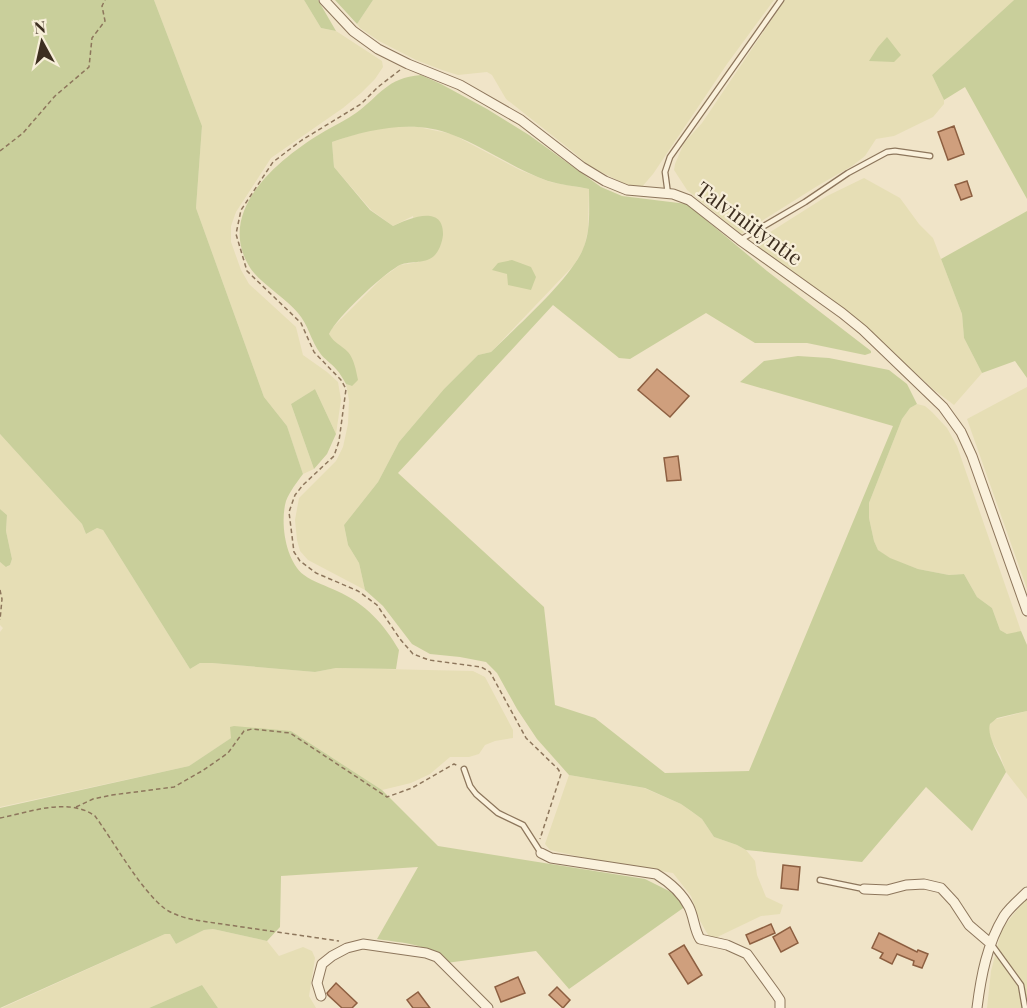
<svg xmlns="http://www.w3.org/2000/svg" width="1027" height="1008" font-family="'Playfair Display',serif">
<rect width="100%" height="100%" fill="#f0e4c8"/>
<path fill="#e6deb5" d="M154 0H304L321 28 336 31 382 61 383 67 375 79 361 93 343 108 271 158 236 212 231 226V242L241 270 249 284 296 327 303 355 327 372 338 382 341 400 336 434 315 389 291 404 314 469 303 474 287 426 264 397 196 208 202 126Z
M373 0H774L727 64 653 174 641 188 627 185 589 166 572 151 506 99 492 75 487 72 458 75 442 70 416 60 379 41 360 28 357 24Z
M785 0H1014L932 75 944 100V104L933 117 894 136 876 139 865 156 852 166 819 185 741 234 687 190 674 170 675 164 684 143 702 123Z
M385 127H418L452 134 520 170 550 182 589 189 588 230 584 248 574 265 491 352 478 355 444 389 399 442 378 482 344 525 348 545 359 563 365 590 308 560 300 551 297 540 295 520 299 498 336 461 343 447 348 424 349 400 346 384 352 386 348 352 332 341 329 334 333 327 382 278 400 265 419 262 413 216 393 226 371 210 334 167 332 142 356 134Z
M864 178 900 198 919 224 933 238 962 314 964 338 982 373 954 405 934 390 849 313 753 243 827 196Z
M1027 387V589L967 419Z
M917 404 925 406 932 412 947 428 957 446 1021 631 1015 634H1007L1000 630 992 608 977 597 964 574 949 575 918 569 888 558 878 550 874 541 869 518V503L902 419 910 408Z
M0 434 82 524 86 534 97 528 103 530 190 669 200 663H212L315 672 336 668 473 671 485 677 513 730V738L495 741 485 745 479 754 469 757H450L430 774 411 783 382 790 291 731 231 738 189 766 0 807V632L3 628 0 625V562L7 567 10 565 12 559 6 531 7 515 0 509Z
M1027 711V799L1006 772 1000 755 991 740 988 728 993 720Z
M569 775 644 788 681 804 702 819 714 837 737 845 746 850 755 861 757 875 766 897 783 905 780 914 761 916 711 940 699 919 691 896 673 873 603 862 550 850 545 844Z
M1027 897V1008H987L991 971 1002 929Z
M213 929 267 941 279 956 303 947 312 951 315 958 309 996 316 1008H218L202 985 149 1008H2L165 934H170L176 944 204 930Z"/>
<path fill="#c9cf9b" d="M0 0H154L202 126 196 208 264 397 287 426 303 474C297 482 290 491 286 501 280 522 285 560 304 575 313 582 327 586 337 591 366 604 384 624 399 650L396 669 336 668 315 672 212 663H200L190 669 103 530 97 528 86 534 82 524 0 434Z
M304 0H318L336 31 321 28Z
M335 0H373L357 24Z
M1014 0H1027V199L965 87 944 100 932 75Z
M887 37 901 55 894 62 869 61 878 47Z
M421 75 441 84 487 109 529 135 601 187 622 196 687 204 767 271 871 351V353L865 355 807 343H755L706 313 630 359 619 358 553 305 398 473 544 607 555 705 595 718 665 773 749 771 893 426 740 382 764 361 798 356 829 358 889 370 907 384 917 404 910 408 902 419 869 503V518L874 541 878 550 890 558 918 569 949 575 964 574 977 597 992 608 1000 630 1007 634 1021 631 1027 645V711L997 718 990 724C986 736 1001 758 1006 772L972 831 926 787 862 862 746 850 737 845 714 837 702 819 691 811 681 804 645 788 569 775 537 739 517 709 497 673 486 662 460 657 430 654 412 644 383 606 365 590 359 563 348 545 344 525 378 482 399 442 444 389 478 355 491 352C516 327 570 280 583 249 591 231 589 208 589 189 576 186 561 185 548 181 515 169 486 148 453 135 415 119 369 129 332 142L334 167 370 210 393 226C408 219 444 203 443 235 442 243 439 251 434 256 424 265 408 260 398 266 380 277 338 316 329 334 334 343 341 345 348 352 354 359 356 370 358 380L352 386 346 384C343 379 340 373 336 369 331 363 324 359 320 353 311 341 308 324 298 313 286 298 257 281 249 266 215 209 281 157 325 131 335 125 346 120 356 113 381 95 386 78 421 75Z
M1027 211V378L1015 361 982 373 964 338 962 314 941 259Z
M512 260 531 267 536 277 531 290 508 285 507 274 492 270 498 263Z
M315 389 336 434 327 454 314 469 291 404Z
M0 509 7 515 6 531 12 559 10 565 6 567 0 562Z
M234 726 291 731 382 790 438 846 645 879 671 892 686 906 569 989 536 951 446 963C430 943 401 943 377 939L418 867 281 876 280 927 267 941 213 929 204 930 176 944 170 934H165L0 1008V808L189 766 231 738 230 727Z
M202 985 218 1008H149Z"/>
<path fill="#cf9f7d" stroke="#8d5f41" stroke-width="1.5" d="M954 126 964 154 948 160 938 132Z
M967 181 972 196 961 200 955 185Z
M657 369 689 396 670 417 638 390Z
M678 456 681 480 667 481 664 458Z
M783 865 800 867 798 890 781 888Z
M771 924 775 933 750 944 746 935Z
M790 927 798 943 781 952 773 937Z
M879 933 917 952 918 950 928 954 922 968 913 965 914 961 897 954 892 964 880 958 883 953 872 948Z
M684 945 702 975 688 984 669 954Z
M518 977 525 993 501 1002 495 987Z
M336 983 357 1003 352 1008H342L328 995 327 993Z
M557 987 570 1000 563 1008 549 995Z
M418 992 430 1008H413L407 1000Z"/>
<g fill="none" stroke-linecap="round" stroke-linejoin="round">
<defs>
<path id="service" d="M668 194 665 172 670 157 781 0
M740 240 805 202 848 173 887 152 895 151 930 156
M464 769 470 786 476 794 498 813 523 825 541 853
M820 880 864 889
M992 945 1021 985 1025 1008"/>
<path id="minor" d="M324 0 353 31 378 49 408 64 460 85 521 120 582 167 605 181 627 190 673 194 689 200 740 240 842 313 863 330 943 407 961 432 972 456 1027 611
M541 853 551 858 656 874C669 882 682 893 689 907 694 917 694 929 700 939L727 945 747 954 776 994 780 1000V1008
M864 889 887 890 906 885 924 884 941 888 954 902 969 925 990 943
M321 996 317 983 322 964 332 956 347 948 363 944 426 953 437 957 488 1008
M977 1008C981 976 987 944 1004 916 1010 907 1020 899 1027 892"/>
</defs>
<use href="#service" stroke="#8d765c" stroke-width="7"/>
<use href="#minor" stroke="#8d765c" stroke-width="11"/>
<path stroke="#8d765c" stroke-width="1.5" stroke-dasharray="4.5 3" stroke-linecap="butt" d="M400 70 378 87 361 104 302 140 273 162 241 210 236 234 247 271 301 323 314 352 341 380 346 389 339 441 334 456 303 485 295 495 289 512 294 552 300 561 316 573 358 591 377 605 400 639 413 654 429 660 481 667 490 672 526 738 558 769 561 774 540 839
M0 151 23 133 55 96 89 67 92 38 105 21 102 6 105 0
M0 590 2 599 0 620
M76 807 93 799 112 795 174 787 202 771 228 753 244 731 252 729 290 733 387 797 412 788 454 764 458 766
M0 818C30 812 69 797 95 816 114 842 140 889 164 908 176 917 194 920 208 922L339 941"/>
<use href="#service" stroke="#faf1dc" stroke-width="4.5"/>
<use href="#minor" stroke="#faf1dc" stroke-width="9"/>
</g>
<g text-anchor="middle" stroke-width="4.5" stroke-linejoin="round" paint-order="stroke">
<g font-size="21" fill="#3d2e20" stroke="#f7eed8">
<text transform="translate(749 224) rotate(36)" y="7">Talviniityntie</text>
</g>
</g>
<g transform="translate(42 42) rotate(352)" stroke="#f7eed8" stroke-width="4.5" paint-order="stroke">
<path d="M0-4.5L10 22L0 15L-10 22Z" fill="#3d2e20"/>
<text y="-9" font-size="16" font-weight="bold" text-anchor="middle" fill="#3d2e20">N</text>
</g>
</svg>
